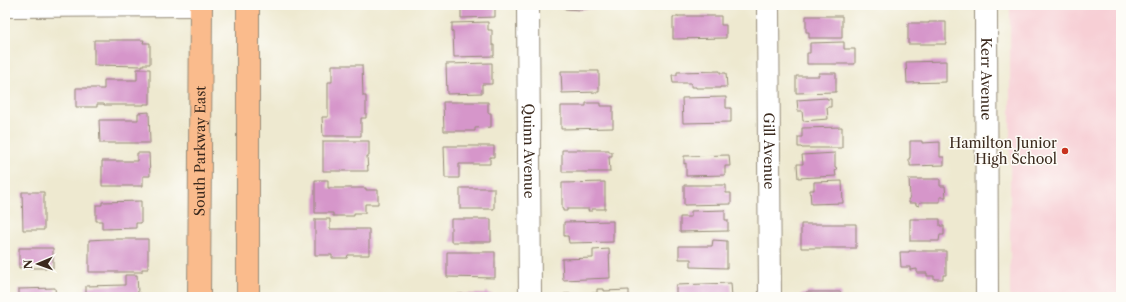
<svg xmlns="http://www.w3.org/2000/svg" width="1126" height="302" font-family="'Libre Caslon Text',serif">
<rect width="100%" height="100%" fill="#fdfcf7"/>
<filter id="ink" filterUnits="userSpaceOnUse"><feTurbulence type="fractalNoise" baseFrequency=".025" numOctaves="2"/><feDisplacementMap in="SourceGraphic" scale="8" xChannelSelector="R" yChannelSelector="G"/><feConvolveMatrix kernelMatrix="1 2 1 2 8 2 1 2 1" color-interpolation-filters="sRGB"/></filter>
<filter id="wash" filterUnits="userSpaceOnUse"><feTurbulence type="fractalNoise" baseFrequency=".012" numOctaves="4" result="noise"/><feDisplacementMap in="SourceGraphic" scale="16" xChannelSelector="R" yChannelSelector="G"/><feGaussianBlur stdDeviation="0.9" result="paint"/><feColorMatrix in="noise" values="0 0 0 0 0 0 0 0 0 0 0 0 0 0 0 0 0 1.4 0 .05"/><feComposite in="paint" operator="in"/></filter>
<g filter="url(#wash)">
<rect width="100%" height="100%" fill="#eee9d0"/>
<path fill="#f7cfd5" d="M1010 5H1121V297H1010Z"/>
<g id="blocks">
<path fill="#d696ca" d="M461 5H495V17L461 18Z
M565 5H601V8L582 9V10L565 9Z
M682 5H725V8H682Z
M678 16H721V25H726V38L673 39V17H678Z
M806 16H842V38H809V32H806Z
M488 22V30H492V45H494V56L454 57 453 32H452V23Z
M929 22H946V44H908V23H929Z
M94 40H144L143 43H150V64H143V66L94 65Z
M844 42V49H855V64H807V53H810V43Z
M946 61V82L907 83 906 62Z
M492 63V84H482V93L447 94 446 64Z
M332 65H362L363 96H366V118H361V136H323L322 117H328V82H332Z
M137 69H150V104H144V105H104V104H97V107H76V88H98V89H104V80H137Z
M561 71H599V92L562 93Z
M720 71V73H726L727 87H720V88H696V87H691V83H673L672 75H677V72Z
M819 73H836V92L796 93V76H819Z
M726 97V108H731V122L683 123 682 98Z
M827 98V99H831V107H827L828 119 803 121 802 111H798L797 100Z
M443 102H488V113H491V127L475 128V131H444Z
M586 103H601V106H613V128L561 129V106H586Z
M149 112 150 143H100L99 120H138V113Z
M842 127V148H802L801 147H798V137H802V128Z
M323 141H369V156H367L368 171H323Z
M910 141H922V143L940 142V157H944V165L910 166V162H909V158H910Z
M444 146H494V157H490V164H459V178H445Z
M562 150H609V152H612V156H609L610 172H562Z
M137 153H149L150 176H143V186H102V161H137Z
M835 153V167H836L837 170H835L836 176 798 178 797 164H803L802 155Z
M729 155 730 166H725V175L686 176V163L684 164V156Z
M909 179H940V186H945L946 197H940V202H921L919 203V206L916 205V203H909V199L908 200 910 197Z
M315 180H328V188H366V190H378V204H365V213H354V216H333V213H315Z
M842 181 843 203 811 204 810 190H814V182Z
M605 182V209H592V211H588L589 209H567V211H563V209H562V183Z
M684 185H726V193H731V204L684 205Z
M460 188H494V209H460Z
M22 192H44V230H23Z
M141 201V223H136V228L102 229V221H96V205H102V202Z
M725 210V220H728V231L680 232V217H691V211Z
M315 219H330V229H369V255H348L347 258H332V255H315Z
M451 219H491V242H451Z
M910 219H940V226H944V235H940L939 241H910Z
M613 221V242L569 243 568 236H564V222Z
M801 224H856V248H801Z
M106 239H148V269H142V272H89V240Z
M713 240 727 241V268L691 267V259H679V246H712Z
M19 248H53V268H19Z
M609 249 610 278 563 280 562 259 593 258V250Z
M909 251H946V275H943V279H934V276H927V273H917V269L910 270V267H901L900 252H909Z
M447 252H495V278L447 277Z
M125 275H137L138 293H141V297H86V286L125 285Z
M731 283 732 297H676V285Z
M55 288 56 297H19V289Z
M597 289H604V291L629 290V297H564V294L597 293Z
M486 292H488V294H492V297H457L456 294H486Z
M806 292H841V297H801V294H806Z"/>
</g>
</g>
<g filter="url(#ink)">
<use href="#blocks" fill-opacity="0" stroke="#948a77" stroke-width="1"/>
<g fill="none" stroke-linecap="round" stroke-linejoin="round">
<defs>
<g id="minor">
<path id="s1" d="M528 5 530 297"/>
<path id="s2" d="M768 5 770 297"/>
<path id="s3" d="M986 5 987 297"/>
<path d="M5 6 201 5"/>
</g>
<g id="major">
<path d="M248 5V297"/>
<path id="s4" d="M199 297 201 5"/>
</g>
</defs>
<use href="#minor" stroke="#948a77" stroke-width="24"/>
<use href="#major" stroke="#948a77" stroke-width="24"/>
<use href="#minor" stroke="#fff" stroke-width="22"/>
<use href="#major" stroke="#fabb8c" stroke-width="22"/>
</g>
</g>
<circle fill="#c8321e" stroke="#fdfcf7" stroke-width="1.5" cx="1065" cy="151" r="4"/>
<g text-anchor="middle" stroke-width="3" stroke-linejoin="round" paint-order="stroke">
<g font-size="14" fill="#3b2a1e" stroke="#fdfcf7">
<text dy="5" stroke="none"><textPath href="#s3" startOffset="74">Kerr Avenue</textPath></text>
<text dy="5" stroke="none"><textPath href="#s4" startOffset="146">South Parkway East</textPath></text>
<text dy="5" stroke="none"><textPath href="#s1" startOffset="146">Quinn Avenue</textPath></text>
<text dy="5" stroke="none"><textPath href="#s2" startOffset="146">Gill Avenue</textPath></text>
</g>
<g font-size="14" fill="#3b2a1e" stroke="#fdfcf7" text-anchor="end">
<text x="1057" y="148">Hamilton Junior<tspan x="1057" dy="16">High School</tspan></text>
</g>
</g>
<rect width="1126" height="302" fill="none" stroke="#fdfcf7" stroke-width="20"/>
<g transform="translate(38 264) rotate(268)" stroke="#fdfcf7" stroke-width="3" paint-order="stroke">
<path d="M0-3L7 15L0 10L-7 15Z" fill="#3b2a1e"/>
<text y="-6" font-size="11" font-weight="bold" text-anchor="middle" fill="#3b2a1e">N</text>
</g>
</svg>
